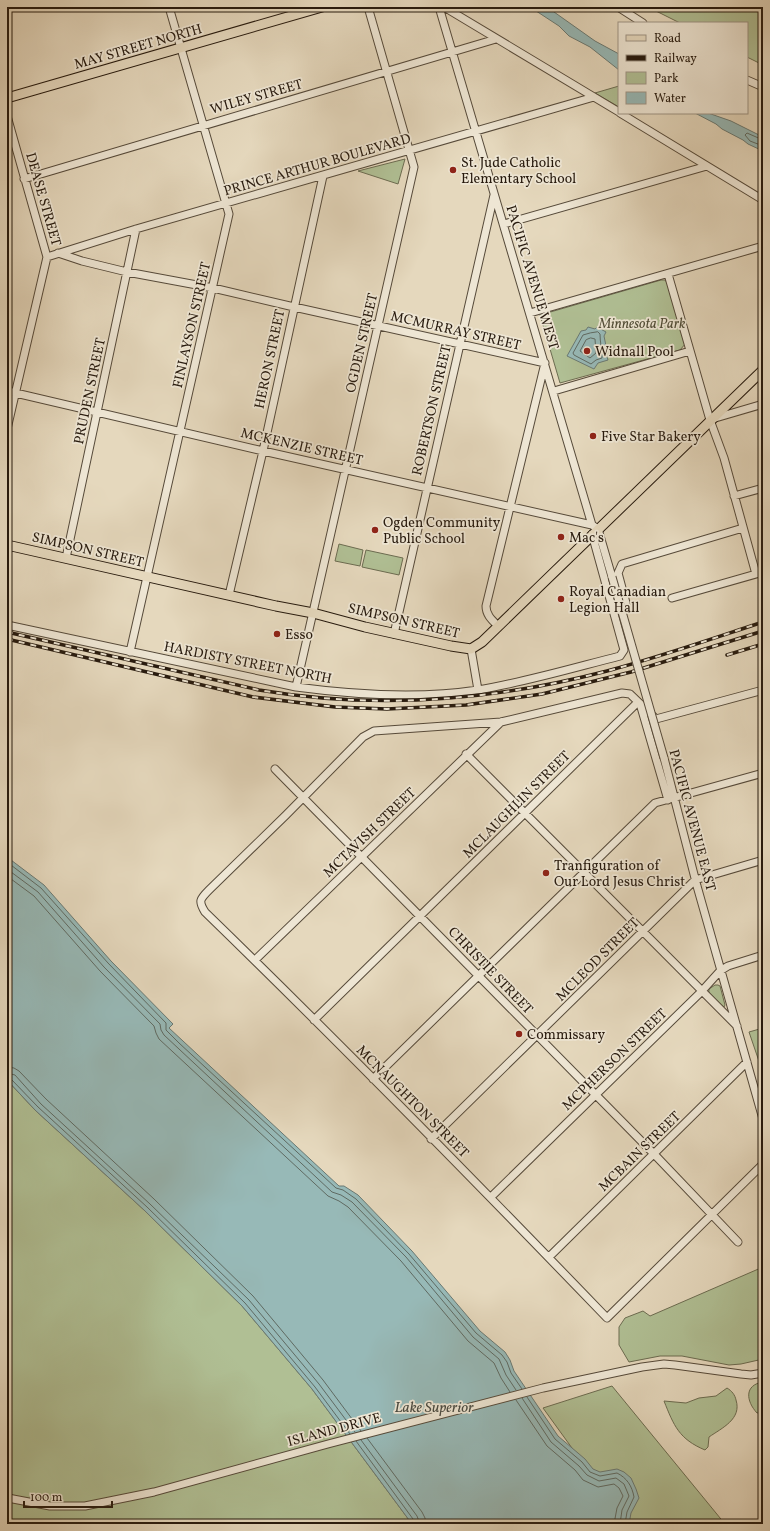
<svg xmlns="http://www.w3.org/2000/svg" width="770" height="1531" font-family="Vollkorn,serif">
<rect width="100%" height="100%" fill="#e5d8bd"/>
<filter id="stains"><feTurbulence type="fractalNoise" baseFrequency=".005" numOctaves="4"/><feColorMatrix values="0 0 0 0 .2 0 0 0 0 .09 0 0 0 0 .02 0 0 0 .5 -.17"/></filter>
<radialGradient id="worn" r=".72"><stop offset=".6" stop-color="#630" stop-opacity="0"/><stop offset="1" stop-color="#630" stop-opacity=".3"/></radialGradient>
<path fill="#b0bf94" stroke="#6c6c51" d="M648 7H763V65L747 57V23H680Z
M619 86V107L595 93Z
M405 159 398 184 358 171Z
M661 280H665L668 284 686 343 680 350 560 383 540 315Z
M339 544 363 550 360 566 335 561Z
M366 550 403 558 399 575 362 567Z
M715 985H718L720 986 725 1005 724 1007C717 1003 707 999 709 989Z
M763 1028V1073L749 1032Z
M7 1080 35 1110 144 1210 242 1306 312 1389 412 1524H7Z
M763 1267V1359L741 1364 729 1365 682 1356H660L629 1362 619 1345V1327L625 1318 643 1311 650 1316Z
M763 1382V1412L757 1413C746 1401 744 1385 763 1382Z
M612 1386 725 1524H627L543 1408Z
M727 1388C732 1391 735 1395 736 1400 742 1419 722 1428 709 1437L708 1447 705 1450C679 1439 674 1426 664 1401L686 1403 699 1398 716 1396Z"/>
<path fill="#97b9b7" stroke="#6a7973" d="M530 7H547L595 41 619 54V70L590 47 569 36 559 26Z
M695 113H708L731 121 763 137V151L748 144 743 140 722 129 716 124Z
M588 327 595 329 597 327 606 332 604 336 606 346 604 347 608 360 598 363 594 369 567 356 581 331 586 330Z
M7 857 44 885 111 961 173 1024 169 1028 339 1186H344L358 1195 412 1251 480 1331 505 1352 510 1360 514 1371 558 1436 585 1459 593 1469 600 1472 617 1469 624 1472 631 1478 636 1489 639 1498 631 1513 629 1524H412L312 1389 242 1306 144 1210 35 1110 7 1080Z"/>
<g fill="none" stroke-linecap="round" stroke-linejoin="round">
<path stroke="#5f6a62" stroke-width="1" d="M763 140 747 133 745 135 750 141 763 146
M598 332 600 334C600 342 602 350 602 358L596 360 591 364 574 355 573 353 583 335 590 333Z
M591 338 595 339 596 353 590 358 580 351 586 340Z
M7 862 41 888 108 963 166 1023V1030L179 1043 336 1188 343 1190 356 1199 409 1254 476 1333 502 1355 507 1362 511 1373 522 1389
M7 869 38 892 104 967 160 1024 161 1030 164 1035 332 1192 341 1195 352 1202 406 1257 473 1337 499 1359 506 1375 516 1390
M7 876 34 896 100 971 154 1026 156 1033 159 1039 328 1196 339 1201 348 1207 401 1261 468 1341 494 1363 501 1378 510 1392
M7 1067 14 1068 19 1071 46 1099 154 1199 253 1296 323 1380 361 1431
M7 1073 15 1075 41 1104 150 1204 249 1300 319 1384 355 1432
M7 1078 11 1079 38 1107 147 1207 245 1303 315 1387 350 1434
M527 1397 555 1439 582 1462 590 1472 600 1476 617 1473C627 1478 632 1486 634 1497L627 1512 625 1524
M522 1398 551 1442 579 1466 587 1475 599 1481 616 1478 624 1484 629 1496 622 1510 620 1524
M516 1400 547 1446 575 1470 583 1480 598 1487 614 1484 619 1488 623 1496 617 1508 614 1524
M367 1438 422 1512 425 1518 426 1524
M361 1440 417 1516 420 1524
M356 1441 413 1519 415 1524"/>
<defs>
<path id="minor" d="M439 7 592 525 598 529 612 577
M444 7 619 112
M618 7 643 23
M747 80 763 87
M620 113 763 200
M7 116 47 257 7 429
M24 179 496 39
M504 224 707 166
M58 253 82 261 127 272 213 288 294 307 545 363
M47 257 136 229 594 97
M668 274 710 420 724 458 756 574
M530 313 763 246
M7 391 263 451 592 525
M554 391 690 351
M712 419 763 404
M734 496 763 488
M66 558 136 229
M229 595 263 451 323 176
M672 598 763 572
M626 603 618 573 622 564 743 528
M7 625 296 687C356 695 419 699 478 690 526 682 573 668 620 656L624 650 592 534
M498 626C492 620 486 615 486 606L545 363
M394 634 494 195
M471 649 478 690
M130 652 229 214 169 7
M296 687 414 167 368 7
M763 690 656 719 630 694 622 693 501 722 374 731 363 737 286 815 209 890C200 899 198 901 205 912 342 1045 475 1181 607 1318L763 1164
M641 707 668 800
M466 754 737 1026
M664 758 697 886 763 1119
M275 769 654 1154 738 1242
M255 960 501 722
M314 1020 638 702
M373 1079 655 803 763 773
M431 1139 695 880 763 860
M491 1197 701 992 720 971 728 966 763 955
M549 1257 747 1062
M7 1497 13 1499 50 1506H85L154 1492 328 1444 543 1388 642 1367 664 1364 675 1365 741 1374 751 1375 763 1373"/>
<path id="major" d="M7 98 322 7
M7 545 276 606 313 613 365 627 451 646 471 649 482 642 763 370"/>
</defs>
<use href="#minor" stroke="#564a3a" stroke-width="9"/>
<use href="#major" stroke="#271a0e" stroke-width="11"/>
<use href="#minor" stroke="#eee6d4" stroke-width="7"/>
<use href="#major" stroke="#e5d8bd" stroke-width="9"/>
<defs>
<path id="rail" d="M7 632 259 690C377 710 492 701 607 671 660 657 711 639 763 622
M7 639 253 697 335 707 387 709 466 705 542 694 631 672 763 631
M727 655 763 644"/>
</defs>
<use href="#rail" stroke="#271a0e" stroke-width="3.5"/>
<use href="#rail" stroke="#eee6d4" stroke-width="2" stroke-dasharray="6" stroke-linecap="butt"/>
<defs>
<path id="minor-bridge" d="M612 577 664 758"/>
</defs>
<use href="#minor-bridge" stroke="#564a3a" stroke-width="9" stroke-linecap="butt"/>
<use href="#minor-bridge" stroke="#eee6d4" stroke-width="7"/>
</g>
<g fill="#8f2418" stroke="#eee6d4" stroke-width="1.5">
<circle cx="453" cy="170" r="4"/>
<circle cx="587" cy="351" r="4"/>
<circle cx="593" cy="436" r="4"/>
<circle cx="375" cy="530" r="4"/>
<circle cx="561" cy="537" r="4"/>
<circle cx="561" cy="599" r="4"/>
<circle cx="277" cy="634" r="4"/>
<circle cx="546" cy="873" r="4"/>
<circle cx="519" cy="1034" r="4"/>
</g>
<g text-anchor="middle" stroke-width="3.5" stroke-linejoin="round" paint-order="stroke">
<g font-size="14" fill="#271a0e" stroke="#eee6d4">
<text transform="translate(138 46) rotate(-16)" y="5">MAY STREET NORTH</text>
<text transform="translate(256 96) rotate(-16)" y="5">WILEY STREET</text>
<text transform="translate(317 164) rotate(-16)" y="5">PRINCE ARTHUR BOULEVARD</text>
<text transform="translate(44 199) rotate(74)" y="5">DEASE STREET</text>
<text transform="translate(533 277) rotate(73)" y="5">PACIFIC AVENUE WEST</text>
<text transform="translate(191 325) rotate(-77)" y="5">FINLAYSON STREET</text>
<text transform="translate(456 330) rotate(13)" y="5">MCMURRAY STREET</text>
<text transform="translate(361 343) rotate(-77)" y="5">OGDEN STREET</text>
<text transform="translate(269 359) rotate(-78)" y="5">HERON STREET</text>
<text transform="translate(89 391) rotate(-78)" y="5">PRUDEN STREET</text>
<text transform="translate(431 410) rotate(-77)" y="5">ROBERTSON STREET</text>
<text transform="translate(302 446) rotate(13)" y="5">MCKENZIE STREET</text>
<text transform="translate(88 549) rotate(13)" y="5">SIMPSON STREET</text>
<text transform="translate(404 620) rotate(13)" y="5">SIMPSON STREET</text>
<text transform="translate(248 662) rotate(11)" y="5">HARDISTY STREET NORTH</text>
<text transform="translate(516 804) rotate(-45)" y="5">MCLAUGHLIN STREET</text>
<text transform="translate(693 820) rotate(75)" y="5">PACIFIC AVENUE EAST</text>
<text transform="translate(369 832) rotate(-44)" y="5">MCTAVISH STREET</text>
<text transform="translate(597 959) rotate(-45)" y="5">MCLEOD STREET</text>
<text transform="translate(491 970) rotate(46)" y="5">CHRISTIE STREET</text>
<text transform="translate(614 1059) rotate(-44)" y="5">MCPHERSON STREET</text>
<text transform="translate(413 1101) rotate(45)" y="5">MCNAUGHTON STREET</text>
<text transform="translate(639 1151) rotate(-44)" y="5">MCBAIN STREET</text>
<text transform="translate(334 1429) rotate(-15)" y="5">ISLAND DRIVE</text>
</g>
<g font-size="14" fill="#271a0e" stroke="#eee6d4" text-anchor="start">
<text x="461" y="167">St. Jude Catholic<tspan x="461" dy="16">Elementary School</tspan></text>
<text x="595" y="356">Widnall Pool</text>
<text x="601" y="441">Five Star Bakery</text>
<text x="383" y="527">Ogden Community<tspan x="383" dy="16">Public School</tspan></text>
<text x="569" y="542">Mac's</text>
<text x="569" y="596">Royal Canadian<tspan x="569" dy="16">Legion Hall</tspan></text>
<text x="285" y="639">Esso</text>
<text x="554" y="870">Tranfiguration of<tspan x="554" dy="16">Our Lord Jesus Christ</tspan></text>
<text x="527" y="1039">Commissary</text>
</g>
<g font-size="14" font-style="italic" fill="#504c36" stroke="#eee6d4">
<text x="642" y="328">Minnesota Park</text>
</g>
<g font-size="15" font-style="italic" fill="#494a41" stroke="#eee6d4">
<text x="434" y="1412">Lake Superior</text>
</g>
</g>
<rect width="770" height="1531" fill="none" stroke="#e5d8bd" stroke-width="24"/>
<rect x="8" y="8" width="754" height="1515" fill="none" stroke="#271a0e" stroke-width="2"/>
<rect x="12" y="12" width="746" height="1507" fill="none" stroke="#271a0e"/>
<rect x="618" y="22" width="130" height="92" fill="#eee6d4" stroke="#9e9485"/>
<rect x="626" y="35" width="20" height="6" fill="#e5d8bd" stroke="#9e9485"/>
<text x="654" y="42" font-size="12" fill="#271a0e">Road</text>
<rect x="626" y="55" width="20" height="6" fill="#271a0e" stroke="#9e9485"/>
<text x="654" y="62" font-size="12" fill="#271a0e">Railway</text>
<rect x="626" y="72" width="20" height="12" fill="#b0bf94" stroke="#9e9485"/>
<text x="654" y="82" font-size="12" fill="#271a0e">Park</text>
<rect x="626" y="92" width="20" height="12" fill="#97b9b7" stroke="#9e9485"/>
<text x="654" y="102" font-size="12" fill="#271a0e">Water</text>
<path d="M24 1501v6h88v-6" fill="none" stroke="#271a0e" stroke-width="2"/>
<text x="30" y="1501" font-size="12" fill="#271a0e" stroke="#eee6d4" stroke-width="3" paint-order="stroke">100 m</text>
<rect width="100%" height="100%" filter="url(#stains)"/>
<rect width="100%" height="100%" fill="url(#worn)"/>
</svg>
